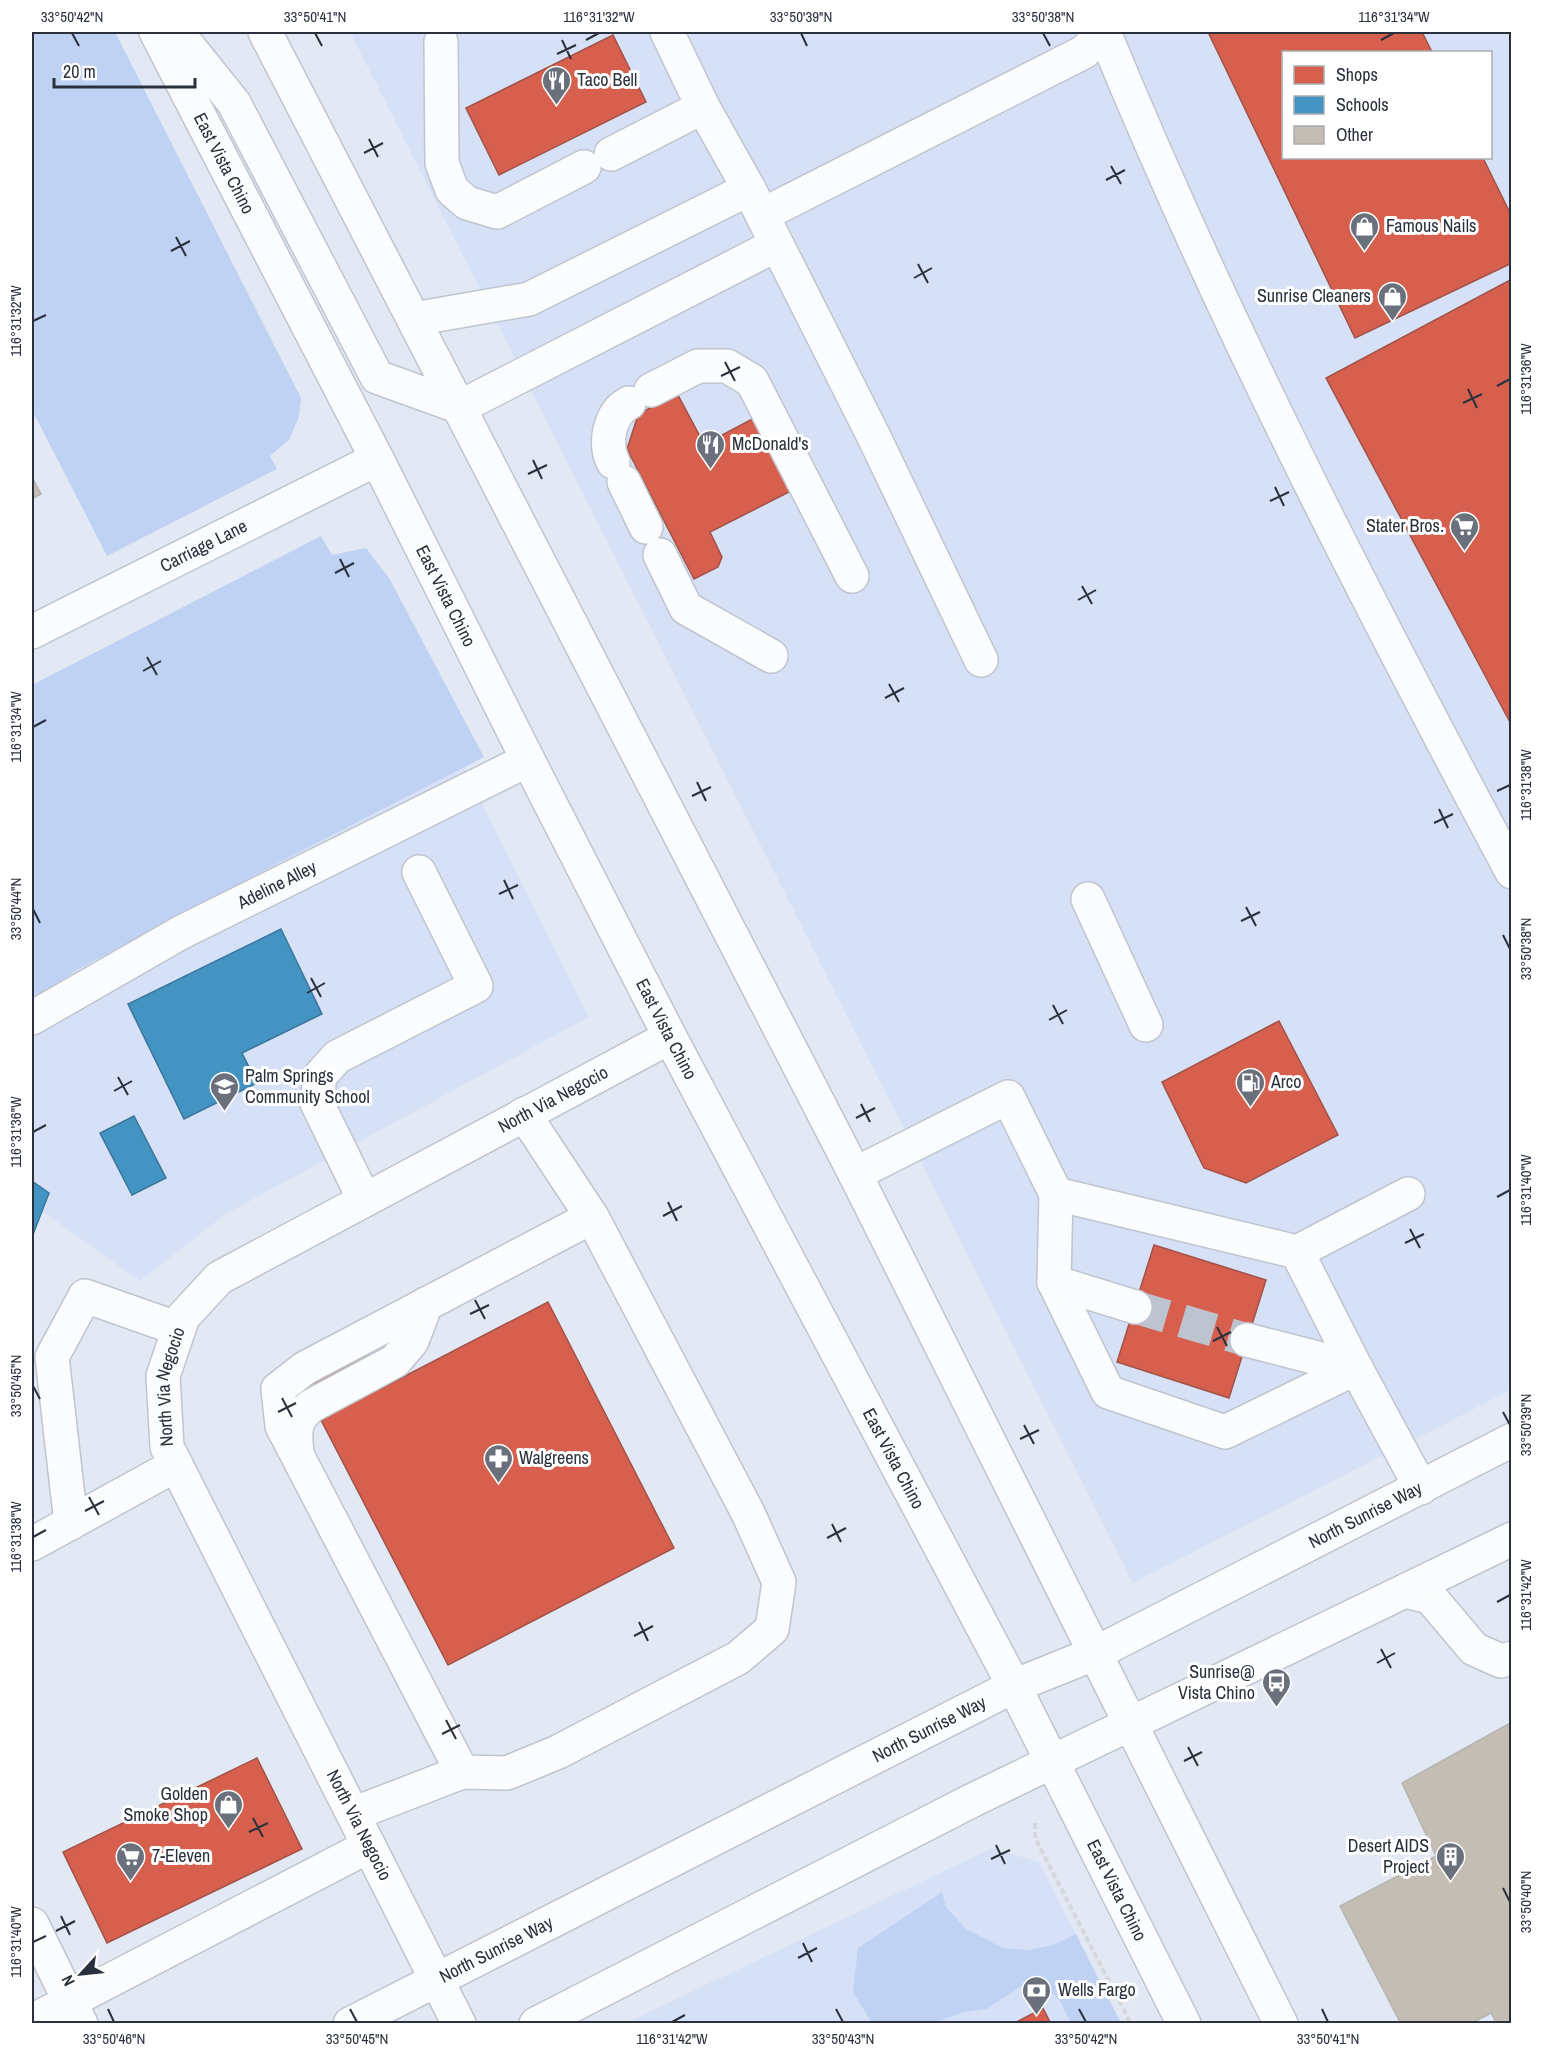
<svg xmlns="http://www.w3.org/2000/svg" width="1543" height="2055" font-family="'Archivo Narrow',sans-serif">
<rect width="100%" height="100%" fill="#e3e9f4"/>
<path fill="#d6e1f7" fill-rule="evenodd" d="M350 32H1511V1390L1133 1583ZM1284 52H1490V158H1284Z
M464 767 589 1017 226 1214 140 1281 32 1204V1001L75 971Z
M992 1848 1039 1862 1121 2023 624 2024Z"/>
<path fill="#c0d2f3" d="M32 32H115L301 398 299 417 289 440 270 456 277 469 107 556 32 410Z
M321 536 332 555 366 548 389 578 484 757 265 870 75 971 32 1001V685Z
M942 1892 946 1907 966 1929 1003 1948 1028 1950 1053 1945 1076 1934 1121 2023H1071L1059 1999 1041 1984 1022 1986 986 2009 964 2012 934 2023H872L853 1992 858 1948Z"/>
<path fill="#d6604d" stroke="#a25248" stroke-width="1.5" d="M1208 32H1422L1432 52H1284V158H1483L1512 217V263L1355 338Z
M613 35 646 102 499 175 466 108Z
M1512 279V726L1326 378Z
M670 396 679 397 703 442H709L758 416 795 489 710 532 722 557 718 567 694 579 627 449 638 415Z
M1279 1021 1338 1135 1246 1183 1204 1168 1162 1082Z
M1154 1245 1266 1280 1229 1398 1117 1362Z
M548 1302 674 1548 448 1665 321 1420 331 1415 313 1382 365 1354 382 1388Z
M257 1758 302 1849 107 1943 63 1852Z
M1043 2008 1051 2024H1013Z"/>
<path fill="#4393c3" stroke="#3c759a" stroke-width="1.5" d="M281 929 322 1014 242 1053 257 1083 184 1119 128 1004Z
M134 1116 166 1178 132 1195 100 1133Z
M32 1181 49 1193 32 1237Z"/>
<path fill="#c4bdb3" stroke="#b5b4b3" stroke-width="1.5" d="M32 477 41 494 32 499Z
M1512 1722V2024H1497L1491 2013 1470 2024H1401L1340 1906 1436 1856 1402 1783Z"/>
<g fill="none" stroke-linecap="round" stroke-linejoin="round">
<path stroke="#bec4cf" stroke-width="33" stroke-dasharray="33 16" stroke-linecap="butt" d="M1135 1307 1247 1340"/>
<defs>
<g id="minor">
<path d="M177 32 234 103 377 377 460 407 776 245"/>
<path d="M667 32 703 107 749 189 873 435 981 660"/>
<path d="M441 42 442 163 452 190 467 203 497 212 584 167"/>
<path d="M611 154 703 107"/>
<path d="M762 215 1084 52 1104 32C1222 320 1365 597 1512 872"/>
<path d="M414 319 529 299 749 189"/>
<path d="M651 390 698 366H727L752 381 852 576"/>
<path d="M613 462C604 444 609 413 629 403"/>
<path d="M624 482 646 527"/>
<path d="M660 555 686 608 771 656"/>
<path id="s1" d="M32 632 377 459"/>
<path d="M1088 899 1146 1025"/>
<path id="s2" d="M32 1018 180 933 528 760"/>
<path d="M855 1174 1008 1097 1056 1194 1297 1252 1356 1368 1421 1488"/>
<path d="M1056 1194 1054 1282 1108 1392 1225 1432 1356 1368 1247 1340"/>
<path d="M364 1199 317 1103 320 1076 337 1057 476 986 419 872"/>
<path d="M1297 1252 1408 1194"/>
<path d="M1054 1282 1135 1307"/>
<path d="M297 1453C295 1432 293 1421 311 1406L395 1361 412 1341 426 1304"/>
<path d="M71 1523 52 1357 85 1296 179 1329"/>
<path d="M32 1544 176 1465"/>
<path d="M1405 1591 1430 1597 1474 1649 1501 1661 1512 1658"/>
<path d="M462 1772 282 1426 278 1389 305 1368 592 1217"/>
<path d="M353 1814 462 1772 507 1773 558 1752 738 1658 772 1629 779 1582 748 1513 592 1217 524 1114"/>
<path d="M32 1924 81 2024"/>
<path d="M32 2021 369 1846"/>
<path id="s3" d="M459 2024 167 1447 163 1376 183 1317 219 1278 670 1037"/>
</g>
<g id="major">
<path id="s4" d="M156 32 377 459 528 760 670 1037 1014 1686 1184 2024"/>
<path d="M265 32 855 1174 1281 2024"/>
<path id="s5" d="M350 2024 1014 1686 1096 1653 1512 1440"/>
<path d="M536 2024 973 1800 1512 1539"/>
</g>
</defs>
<use href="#minor" stroke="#bfc5cf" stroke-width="36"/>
<use href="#major" stroke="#bfc5cf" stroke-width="36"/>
<path stroke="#d5d7da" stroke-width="4" stroke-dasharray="6 3" stroke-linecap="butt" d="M1035 1823V1838L1131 2024"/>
<use href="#minor" stroke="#fbfcfd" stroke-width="33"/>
<use href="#major" stroke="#fbfcfd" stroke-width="33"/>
</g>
<path fill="none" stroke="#2a303c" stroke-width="2" d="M72 33 79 46M315 33 322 46M801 33 807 46M1043 33 1050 46M562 40 571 59M586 40 599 33M1381 40 1394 33M557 54 576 45M369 139 378 157M364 153 383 143M1111 166 1121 184M1106 180 1125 170M176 237 186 256M171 251 190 241M918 264 928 283M914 278 932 268M33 321 46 315M725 362 735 381M721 376 740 367M1497 386 1510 379M1468 389 1477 408M1463 403 1482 394M533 460 542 479M528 474 547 465M1275 487 1284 506M1270 501 1289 492M340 559 349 577M335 573 354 563M1082 586 1092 604M1078 600 1096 590M147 657 157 675M143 671 161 661M889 684 899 702M885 698 904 688M33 727 46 720M697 782 706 801M1497 791 1510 785M692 796 711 787M1439 809 1448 828M1434 823 1453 814M504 880 513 899M499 894 518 885M1246 907 1256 926M33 909 40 923M1241 921 1260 912M1503 935 1510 949M311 978 321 997M307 993 325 983M1053 1005 1063 1024M1049 1020 1067 1010M118 1077 128 1095M114 1091 132 1081M861 1104 870 1122M856 1118 875 1108M33 1132 46 1125M1497 1197 1510 1190M668 1202 677 1221M663 1216 682 1206M1410 1229 1420 1248M1405 1243 1424 1234M475 1300 485 1319M470 1314 489 1305M1217 1327 1227 1346M1213 1341 1231 1332M33 1386 40 1399M282 1398 292 1417M278 1412 296 1403M1503 1412 1510 1425M1024 1425 1034 1444M1020 1439 1039 1430M89 1497 99 1515M85 1511 104 1501M832 1524 841 1542M33 1537 46 1530M827 1538 846 1528M1497 1602 1510 1595M639 1622 648 1641M634 1636 653 1626M1381 1649 1391 1668M1377 1663 1395 1653M446 1720 456 1739M442 1734 460 1725M1188 1747 1198 1766M1184 1761 1202 1752M253 1818 263 1837M249 1832 268 1823M996 1845 1005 1864M991 1859 1010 1850M1503 1888 1510 1902M61 1916 70 1935M56 1931 75 1921M33 1942 46 1936M803 1943 812 1962M798 1958 817 1948M108 2009 114 2022M350 2009 357 2022M836 2009 843 2022M1079 2009 1086 2022M1322 2009 1328 2022M672 2022 685 2015"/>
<defs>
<symbol id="restaurant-pin" viewBox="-11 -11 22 30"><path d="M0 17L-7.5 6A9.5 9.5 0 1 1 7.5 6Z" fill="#6b717c" stroke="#fff"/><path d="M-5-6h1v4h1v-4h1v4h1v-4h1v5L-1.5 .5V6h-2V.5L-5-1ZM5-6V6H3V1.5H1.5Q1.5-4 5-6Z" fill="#fff"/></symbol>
<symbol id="shop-pin" viewBox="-11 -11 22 30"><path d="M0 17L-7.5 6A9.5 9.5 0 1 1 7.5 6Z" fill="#6b717c" stroke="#fff"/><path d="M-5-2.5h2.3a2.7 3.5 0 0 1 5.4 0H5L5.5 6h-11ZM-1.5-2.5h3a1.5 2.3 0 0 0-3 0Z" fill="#fff"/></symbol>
<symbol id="supermarket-pin" viewBox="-11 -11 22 30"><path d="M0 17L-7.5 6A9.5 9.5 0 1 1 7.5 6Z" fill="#6b717c" stroke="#fff"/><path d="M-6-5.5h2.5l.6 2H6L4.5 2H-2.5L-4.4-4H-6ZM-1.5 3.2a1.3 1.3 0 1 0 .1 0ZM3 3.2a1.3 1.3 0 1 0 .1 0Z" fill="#fff"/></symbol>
<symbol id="fuel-pin" viewBox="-11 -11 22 30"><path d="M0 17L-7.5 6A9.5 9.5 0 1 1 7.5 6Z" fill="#6b717c" stroke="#fff"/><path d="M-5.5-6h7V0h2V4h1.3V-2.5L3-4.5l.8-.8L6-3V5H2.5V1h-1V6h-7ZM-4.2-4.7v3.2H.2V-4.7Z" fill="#fff"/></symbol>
<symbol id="school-pin" viewBox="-11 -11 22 30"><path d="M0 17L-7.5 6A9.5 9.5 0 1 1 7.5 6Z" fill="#6b717c" stroke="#fff"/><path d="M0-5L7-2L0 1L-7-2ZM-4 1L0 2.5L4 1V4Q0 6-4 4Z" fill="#fff"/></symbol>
<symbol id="pharmacy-pin" viewBox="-11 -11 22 30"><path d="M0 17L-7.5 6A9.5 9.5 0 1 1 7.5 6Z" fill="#6b717c" stroke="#fff"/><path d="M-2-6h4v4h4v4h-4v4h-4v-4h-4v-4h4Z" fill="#fff"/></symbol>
<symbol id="bus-pin" viewBox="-11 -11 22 30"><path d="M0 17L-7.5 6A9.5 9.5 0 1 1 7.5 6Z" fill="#6b717c" stroke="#fff"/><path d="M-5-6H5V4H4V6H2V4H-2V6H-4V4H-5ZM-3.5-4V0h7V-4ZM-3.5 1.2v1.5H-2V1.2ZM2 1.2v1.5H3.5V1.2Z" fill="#fff"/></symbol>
<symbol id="building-pin" viewBox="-11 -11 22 30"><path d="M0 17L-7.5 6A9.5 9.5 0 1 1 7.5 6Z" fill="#6b717c" stroke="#fff"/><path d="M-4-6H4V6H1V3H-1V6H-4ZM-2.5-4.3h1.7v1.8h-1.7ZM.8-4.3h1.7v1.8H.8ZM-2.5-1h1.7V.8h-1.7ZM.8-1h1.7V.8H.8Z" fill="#fff"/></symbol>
<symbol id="bank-pin" viewBox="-11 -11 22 30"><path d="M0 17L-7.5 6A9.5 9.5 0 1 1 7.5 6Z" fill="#6b717c" stroke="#fff"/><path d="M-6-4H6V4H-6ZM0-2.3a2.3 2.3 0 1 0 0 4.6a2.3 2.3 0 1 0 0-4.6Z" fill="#fff"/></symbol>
</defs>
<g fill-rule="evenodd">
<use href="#restaurant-pin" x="540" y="64" width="33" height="45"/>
<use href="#shop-pin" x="1348" y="210" width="33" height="45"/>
<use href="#shop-pin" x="1376" y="280" width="33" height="45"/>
<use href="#restaurant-pin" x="694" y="428" width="33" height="45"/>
<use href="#supermarket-pin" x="1448" y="510" width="33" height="45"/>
<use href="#fuel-pin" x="1234" y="1066" width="33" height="45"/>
<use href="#school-pin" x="208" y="1070" width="33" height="45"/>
<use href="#pharmacy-pin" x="482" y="1442" width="33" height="45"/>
<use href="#bus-pin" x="1260" y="1666" width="33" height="45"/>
<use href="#shop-pin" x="212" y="1788" width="33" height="45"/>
<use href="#supermarket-pin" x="114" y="1840" width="33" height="45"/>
<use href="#building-pin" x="1434" y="1840" width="33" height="45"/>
<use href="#bank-pin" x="1020" y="1974" width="33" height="45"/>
</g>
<g text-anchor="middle" stroke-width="6" stroke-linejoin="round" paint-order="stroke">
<g font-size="18" fill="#2a303c" stroke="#fff" text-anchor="start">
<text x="577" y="86">Taco Bell</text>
<text x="1386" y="232">Famous Nails</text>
<text x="1371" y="302" text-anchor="end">Sunrise Cleaners</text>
<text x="732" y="450">McDonald's</text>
<text x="1444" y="532" text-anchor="end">Stater Bros.</text>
<text x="245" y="1082">Palm Springs<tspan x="245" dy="21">Community School</tspan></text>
<text x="1271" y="1088">Arco</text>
<text x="519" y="1464">Walgreens</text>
<text x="1255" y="1678" text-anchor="end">Sunrise@<tspan x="1255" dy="21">Vista Chino</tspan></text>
<text x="208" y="1800" text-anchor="end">Golden<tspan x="208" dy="21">Smoke Shop</tspan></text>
<text x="1429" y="1852" text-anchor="end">Desert AIDS<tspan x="1429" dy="21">Project</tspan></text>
<text x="152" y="1862">7-Eleven</text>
<text x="1058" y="1996">Wells Fargo</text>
</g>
<g font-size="18" fill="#2a303c" stroke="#fff">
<text dy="6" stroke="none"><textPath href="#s4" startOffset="148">East Vista Chino</textPath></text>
<text dy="6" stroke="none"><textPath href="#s1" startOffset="192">Carriage Lane</textPath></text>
<text dy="6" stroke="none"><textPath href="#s4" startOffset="634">East Vista Chino</textPath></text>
<text dy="6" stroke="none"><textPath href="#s2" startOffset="279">Adeline Alley</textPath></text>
<text dy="6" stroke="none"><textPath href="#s4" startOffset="1120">East Vista Chino</textPath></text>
<text dy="6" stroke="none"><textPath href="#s3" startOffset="1212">North Via Negocio</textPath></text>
<text dy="6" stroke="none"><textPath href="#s3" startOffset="708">North Via Negocio</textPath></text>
<text dy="6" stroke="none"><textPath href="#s4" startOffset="1606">East Vista Chino</textPath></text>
<text dy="6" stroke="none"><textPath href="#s5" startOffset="1136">North Sunrise Way</textPath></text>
<text dy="6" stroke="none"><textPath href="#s5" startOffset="650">North Sunrise Way</textPath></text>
<text transform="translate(359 1825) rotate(63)" y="6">North Via Negocio</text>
<text dy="6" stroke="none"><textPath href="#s4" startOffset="2092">East Vista Chino</textPath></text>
<text dy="6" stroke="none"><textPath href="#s5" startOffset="164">North Sunrise Way</textPath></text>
</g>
</g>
<rect width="1543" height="2055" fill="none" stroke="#ffffff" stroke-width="66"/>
<rect x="1282" y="51" width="210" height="108" fill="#ffffff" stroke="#aaacb1" stroke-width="1.5"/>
<rect x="1294" y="66" width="30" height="18" fill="#d6604d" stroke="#aaacb1" stroke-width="1.5"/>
<text x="1336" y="81" font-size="18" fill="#2a303c">Shops</text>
<rect x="1294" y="96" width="30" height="18" fill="#4393c3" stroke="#aaacb1" stroke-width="1.5"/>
<text x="1336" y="111" font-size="18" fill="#2a303c">Schools</text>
<rect x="1294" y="126" width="30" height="18" fill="#c4bdb3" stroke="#aaacb1" stroke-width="1.5"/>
<text x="1336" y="141" font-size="18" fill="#2a303c">Other</text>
<g transform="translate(81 1974) rotate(243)" stroke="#ffffff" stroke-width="4.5" paint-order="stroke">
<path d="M0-4.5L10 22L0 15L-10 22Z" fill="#2a303c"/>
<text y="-9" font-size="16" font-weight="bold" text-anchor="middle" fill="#2a303c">N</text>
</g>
<path d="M54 78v9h141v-9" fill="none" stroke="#2a303c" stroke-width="3"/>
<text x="63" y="78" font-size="18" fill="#2a303c" stroke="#ffffff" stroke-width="4.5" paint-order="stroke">20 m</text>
<rect x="33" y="33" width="1477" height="1989" fill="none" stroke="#2a303c" stroke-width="2"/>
<g font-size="15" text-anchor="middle" fill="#2a303c">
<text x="72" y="22">33°50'42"N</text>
<text x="315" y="22">33°50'41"N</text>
<text x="599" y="22">116°31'32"W</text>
<text x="801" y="22">33°50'39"N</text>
<text x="1043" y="22">33°50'38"N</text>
<text x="1394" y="22">116°31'34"W</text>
<text transform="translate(16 321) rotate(-90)" y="5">116°31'32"W</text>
<text transform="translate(1526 379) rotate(-90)" y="5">116°31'36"W</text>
<text transform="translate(16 727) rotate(-90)" y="5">116°31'34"W</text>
<text transform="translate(1526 785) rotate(-90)" y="5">116°31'38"W</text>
<text transform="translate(16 909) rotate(-90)" y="5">33°50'44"N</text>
<text transform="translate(1526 949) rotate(-90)" y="5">33°50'38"N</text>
<text transform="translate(16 1132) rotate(-90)" y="5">116°31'36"W</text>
<text transform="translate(1526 1190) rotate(-90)" y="5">116°31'40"W</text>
<text transform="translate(16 1386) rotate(-90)" y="5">33°50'45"N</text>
<text transform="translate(1526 1425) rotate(-90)" y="5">33°50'39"N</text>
<text transform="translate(16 1537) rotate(-90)" y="5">116°31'38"W</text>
<text transform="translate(1526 1595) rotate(-90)" y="5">116°31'42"W</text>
<text transform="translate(1526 1902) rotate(-90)" y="5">33°50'40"N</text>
<text transform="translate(16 1942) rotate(-90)" y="5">116°31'40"W</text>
<text x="114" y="2044">33°50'46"N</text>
<text x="357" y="2044">33°50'45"N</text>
<text x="672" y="2044">116°31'42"W</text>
<text x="843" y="2044">33°50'43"N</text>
<text x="1086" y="2044">33°50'42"N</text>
<text x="1328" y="2044">33°50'41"N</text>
</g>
</svg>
